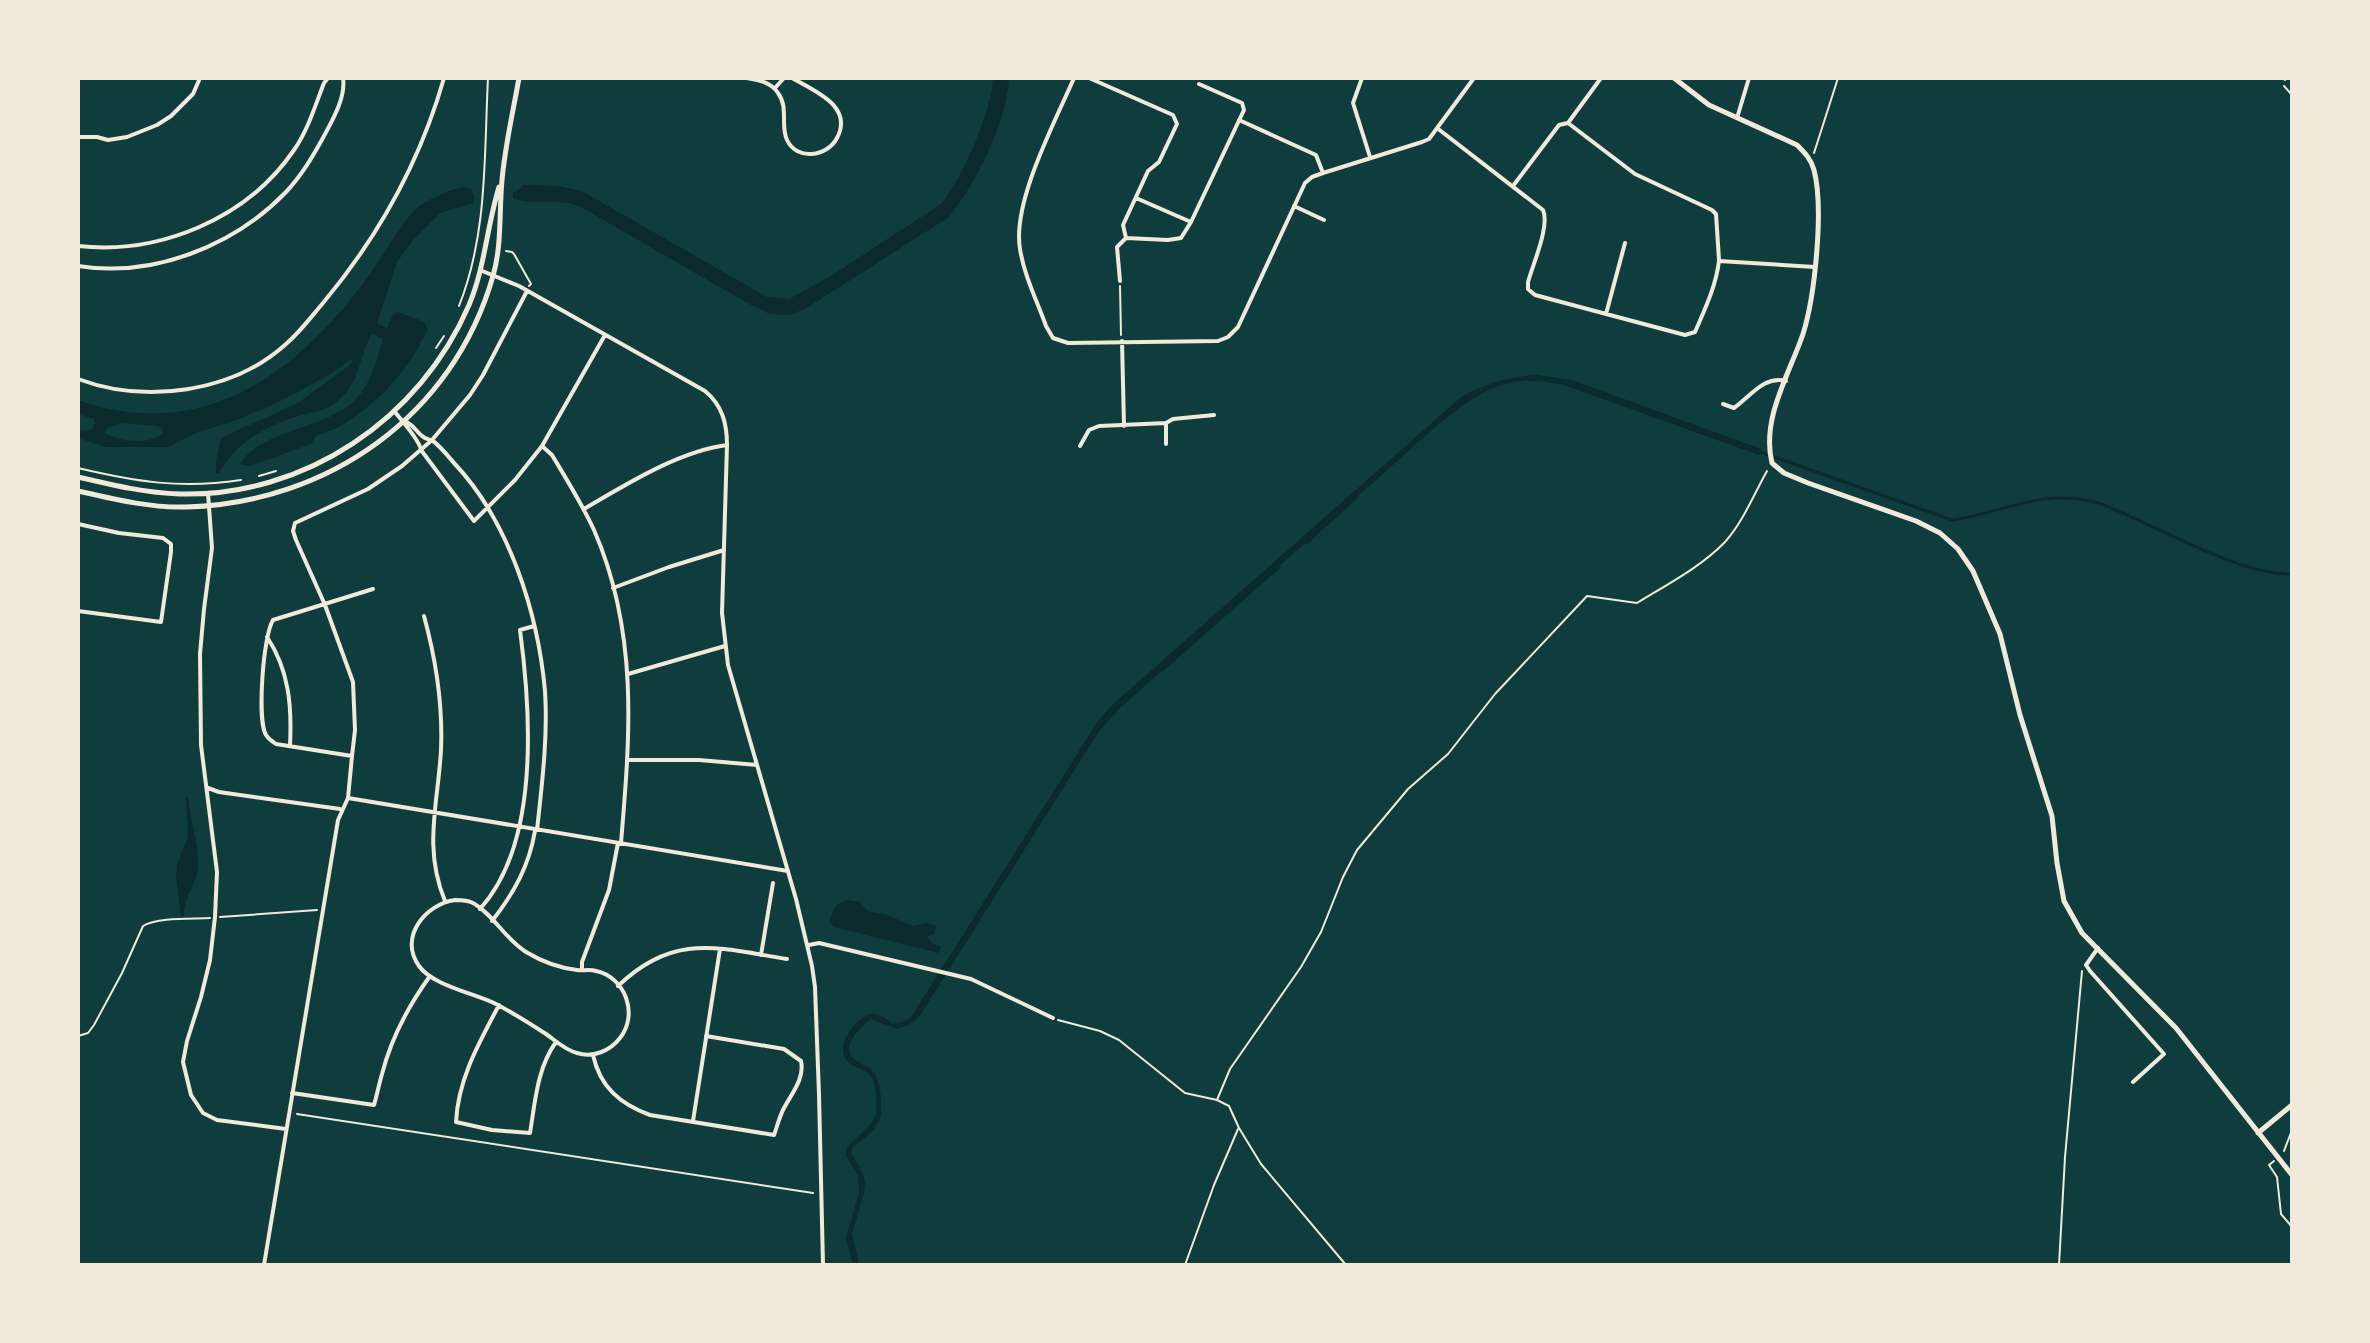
<svg xmlns="http://www.w3.org/2000/svg" width="2370" height="1343" font-family="'Alegreya Sans',sans-serif">
<rect width="100%" height="100%" fill="#0f3d3e"/>
<path fill="#0a2a2b" fill-rule="evenodd" d="M993 78H1009C1007 121 976 184 949 217L805 309 789 315 770 314 751 305 579 206C558 197 532 207 513 198V192L517 191 523 185 559 186 582 191 767 297 789 299 831 276 941 204C963 177 991 113 993 78Z
M463 187 471 189 474 196 473 203 440 213 413 240 397 262 377 323 387 328 392 316 398 312 425 322 427 330C410 369 377 405 339 427 332 431 323 432 316 436L311 444 250 466 240 464C261 428 329 430 358 397 372 381 377 358 383 339L372 334C360 353 360 380 343 396 326 413 313 411 292 418 264 427 232 446 219 474L216 473V461L221 438 298 403 351 364 353 358 327 376 277 403 231 422 195 433 169 447H106L78 438V431L91 430 95 424 94 419 78 414V400C199 443 291 378 362 285 380 261 395 234 414 210 429 199 445 191 463 187ZM121 423 157 426 162 428 163 433C150 445 119 442 105 433L107 428Z
M1536 375 1572 380 1761 449 1759 455 1564 385C1506 373 1485 388 1440 423L1119 709 1101 729 1089 747 921 1014 914 1022 897 1029 871 1019C861 1027 839 1047 854 1059 861 1065 869 1065 875 1074 879 1081 880 1089 881 1098 881 1106 882 1115 879 1122 873 1134 860 1140 852 1149V1154L863 1174 865 1183 864 1193 852 1234 859 1264 853 1265 846 1238 859 1193 858 1175 846 1156V1149C855 1136 875 1128 876 1111 877 1102 876 1089 873 1080 867 1066 846 1069 843 1052 841 1039 858 1016 871 1014 880 1013 886 1019 893 1024L902 1022 911 1017 1098 721 1111 706 1461 397C1486 383 1508 377 1536 375Z
M186 797H188C190 821 199 843 198 867 196 887 184 895 184 916H181L176 877 177 864 188 837Z
M847 900 860 902 867 911 888 915 912 926 928 923 936 926 934 934 927 936 931 943 941 946 939 953 834 927 829 921 836 905Z"/>
<g fill="none" stroke-linecap="round" stroke-linejoin="round">
<path stroke="#0a2a2b" stroke-width="3" d="M1757 451 1952 520C2003 513 2037 490 2091 501 2104 504 2118 511 2131 517 2177 537 2242 574 2292 574
M1306 543 1357 497
M1162 670 1279 567"/>
<path stroke="#f1e9da" stroke-width="2" d="M2284 86 2292 95
M1814 153 1838 78
M506 251 512 252 514 254 531 284 529 286
M1120 286 1121 335
M459 306C488 233 484 155 488 78
M436 348 444 336
M78 468C137 482 181 489 241 480
M259 476 276 471
M220 917 317 910
M1058 1020 1100 1031 1119 1040 1185 1093 1217 1100 1229 1106 1239 1128 1261 1164 1346 1265
M78 1036 88 1033 94 1025 122 973 143 926C157 917 192 919 210 918
M1217 1100 1230 1069 1301 967 1321 932 1343 877 1357 850 1408 789 1448 754 1495 694 1587 596 1637 603C1666 585 1701 567 1725 542 1743 522 1754 494 1767 471
M297 1114 813 1193
M2284 1151 2292 1130
M2274 1161 2269 1165 2277 1177 2281 1214 2292 1227
M1185 1265 1214 1185 1238 1129
M2059 1265 2065 1157 2082 971"/>
<path stroke="#f1e9da" stroke-width="2" d="M2283 78 2285 80"/>
<path stroke="#f1e9da" stroke-width="4" d="M746 78C758 80 771 82 778 93 789 108 780 125 787 140 797 161 827 157 837 138 854 106 814 91 792 78
M1074 78C1055 122 1012 202 1020 249 1024 275 1037 301 1046 326L1053 338 1068 343 1218 341 1228 337 1238 327 1305 183 1312 177 1323 173 1422 142 1429 139 1474 78
M1089 78 1173 115 1177 124 1159 162 1148 171 1123 225 1126 238 1117 247 1120 281
M1362 78 1353 103 1370 157
M775 88 784 78
M1737 118 1749 78
M1239 120 1316 155 1323 173
M1568 123 1635 174 1712 210 1716 214 1719 260
M1437 128 1543 210C1550 226 1533 264 1528 282V289L1535 295 1685 335 1695 332C1705 309 1716 286 1719 261L1815 267
M78 137H97L108 140 127 137 157 125 171 116 193 94 200 78
M1513 186 1559 125 1568 123 1601 78
M1136 198 1191 222
M1294 206 1324 220
M1126 238 1168 240 1181 238 1191 222 1244 110 1242 103 1199 84
M78 246C159 255 247 219 294 150 308 130 315 106 324 83L328 78
M78 266C153 278 234 246 286 192 302 175 313 156 324 136 333 119 346 97 343 78
M480 270 519 286 705 391C722 405 727 423 727 445L722 613 728 665 796 899 812 966 815 987 819 1094 823 1265
M1606 314 1625 243
M1122 341 1124 426
M78 379C145 404 232 393 286 344 300 332 311 317 323 303 379 236 420 162 444 78
M1723 404 1734 408C1750 397 1764 375 1786 381
M394 411C400 418 420 442 421 450L474 521 515 480 542 446 605 335
M404 421C413 424 415 430 422 436 425 439 429 439 433 441 440 446 448 456 454 463 509 521 538 613 545 691 548 737 542 784 537 830
M1166 444V423
M542 446 552 455C567 480 582 504 594 530 639 633 630 736 621 843
M1080 446 1089 430 1099 426 1166 423 1173 419 1214 415
M208 493 212 548 204 609 200 654 201 745 217 872 215 917 210 960 201 997 187 1041 183 1062 191 1095 203 1113 217 1120 286 1129
M584 509C625 485 679 451 727 445
M78 524 119 533 163 538 171 544V552L161 622 78 611
M613 588 669 567 724 550
M424 616C436 660 443 704 441 750 438 804 423 848 445 901
M267 637C289 670 292 706 290 745
M628 674 725 646
M352 756 276 744C272 741 269 740 266 735 257 720 263 636 273 620L373 589
M628 760H699L757 765
M208 788 219 792 340 809
M348 798 788 871
M455 900C461 900 467 900 473 903 493 914 505 939 526 952 541 961 560 968 577 970 583 971 590 969 596 971 625 977 639 1014 620 1038 610 1051 593 1058 577 1053 565 1050 556 1041 546 1034 529 1023 512 1012 494 1003 473 993 432 985 419 966 398 937 426 904 455 900Z
M480 909C540 843 531 712 520 630L534 626
M492 921C514 893 529 866 535 831
M809 945 819 943 971 979 1053 1018
M2098 948 2086 965 2090 971 2164 1054 2133 1082
M761 955 773 883
M582 970V962L609 890 618 843
M618 986C674 932 718 948 787 959
M499 1005C479 1043 458 1079 456 1122L492 1130 530 1133C535 1103 537 1068 556 1042
M593 1055C600 1087 620 1104 650 1115L774 1135C777 1127 779 1118 783 1110 791 1094 805 1079 801 1061L784 1049 706 1036
M292 1093 374 1105C377 1095 379 1084 382 1074 391 1039 409 1005 430 976
M693 1121 720 949
M264 1265 338 820 348 798 352 756 355 730 353 682 325 605 296 540 293 531 295 523 368 489 402 466 432 440 470 395 483 375 527 291"/>
<path stroke="#f1e9da" stroke-width="5" d="M1674 78 1709 105 1797 145C1805 153 1811 159 1814 170 1824 208 1815 296 1803 334 1789 375 1761 419 1772 463L1784 473 1808 483 1916 521 1940 533 1958 549 1973 571 2000 634 2020 715 2052 816 2057 863 2064 901 2082 933 2176 1028 2292 1175
M78 477C112 485 145 493 180 494 305 497 420 419 469 305 485 267 487 226 499 187
M78 491C113 499 150 508 186 507 328 503 453 416 493 276 502 245 499 212 502 180 505 146 513 112 519 78
M2258 1133 2292 1105"/>
</g>
<rect width="2370" height="1343" fill="none" stroke="#f1e9da" stroke-width="160"/>
</svg>
